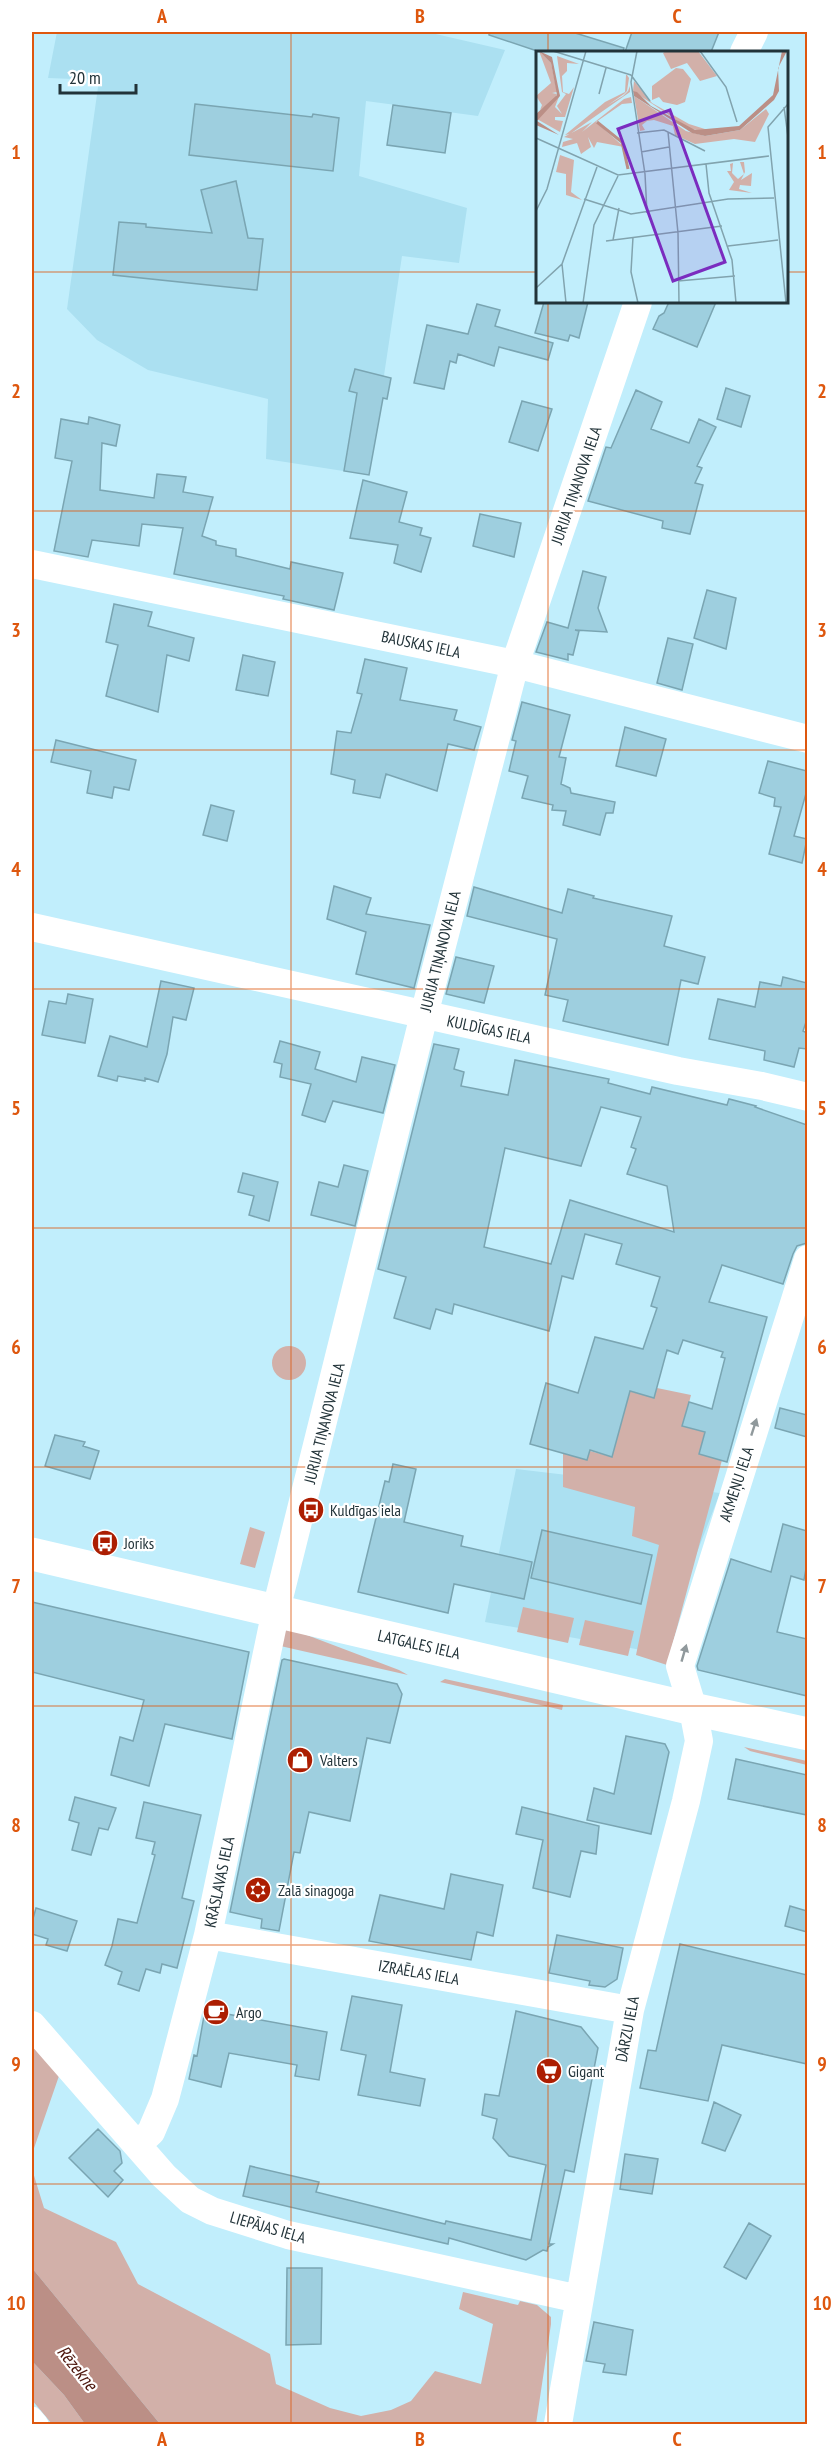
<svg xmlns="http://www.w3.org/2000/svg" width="839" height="2456" font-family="'PT Sans Narrow',sans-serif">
<rect width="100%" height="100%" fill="#c1eefc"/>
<path fill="#abe0f1" d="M57 32H427L505 50 478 116 366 101 359 176 467 208 459 263 402 256 369 475 266 459 268 399 148 370 97 340 67 309 99 80 48 78Z
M516 1469 720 1493 658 1653 485 1622Z"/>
<path fill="#d2b0a9" d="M272 1363a17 17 0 1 1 34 0a17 17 0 1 1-34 0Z
M657 1388 691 1395 683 1426 705 1432 699 1454 722 1460 667 1665 636 1655 659 1545 632 1536 635 1507 563 1487V1453L587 1459 590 1451 612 1457 629 1391 654 1398Z
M250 1527 265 1532 255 1568 240 1564Z
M523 1607 574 1618 568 1643 517 1632Z
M585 1620 634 1631 628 1656 579 1645Z
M291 1629 399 1670 408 1675 276 1645 286 1630Z
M445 1679 563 1705 562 1710 440 1682Z
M744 1747 807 1761V1765L750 1751Z
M32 2046 60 2073 32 2154Z
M32 2169 44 2208 116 2242 138 2284 270 2354 276 2384 330 2408 361 2416 391 2410 411 2401 435 2371 481 2384 493 2324 459 2309 463 2292 518 2305 520 2301 537 2305 551 2317V2324L536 2424H160L32 2268Z
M32 2361 64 2395 85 2424H52L32 2400Z"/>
<path fill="#bb8f86" d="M32 2268 160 2424H85L64 2395 32 2361Z"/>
<path fill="#9ecfdf" stroke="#7aa5b2" stroke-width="1.5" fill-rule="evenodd" d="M489 32H572L624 48 623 52H540L489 35Z
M632 32H719L711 52H625Z
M195 104 312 117 313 114 339 118 333 171 189 155Z
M393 105 451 113 445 153 387 145Z
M236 181 248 238 263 239 257 290 113 275 119 222 146 224V227L212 233 201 190Z
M544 302H588L579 338 570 335 568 341 535 333Z
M669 302H716L697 347 653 329 659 316 664 313Z
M477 304 500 310 495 326 553 343 548 360 499 347 494 366 458 354 456 363 450 361 444 389 414 383 427 325 468 334Z
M355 369 391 378 387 399 383 398 369 475 344 471 357 393 349 391Z
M726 388 750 396 741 427 717 419Z
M636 390 662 402 651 429 689 443 699 419 716 427 697 466 702 468 695 483 703 485 690 534 662 528 663 521 588 501 606 447 611 448Z
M522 401 552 409 538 451 509 442Z
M89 417 120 425 116 446 102 443 100 490 154 498 157 474 186 477 183 492 213 497 202 536 216 541V545L236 549V556L290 569 291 562 343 573 334 610 283 599 284 596 174 574 183 528 142 524 139 546 92 540 88 557 54 551 72 461 55 458 61 419 88 424Z
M363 480 407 492 399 522 422 528 420 535 431 538 421 572 394 563 398 545 350 538Z
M480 514 521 523 514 557 473 546Z
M583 571 606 577 598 608 607 632 575 630 579 631 573 655 568 654V660L536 652 547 622 568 628Z
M707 590 736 598 726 649 694 638Z
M114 604 152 612 148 626 194 638 189 661 167 655 158 712 106 696 118 645 106 642Z
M668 638 693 644 682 690 657 683Z
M243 655 275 662 268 696 236 690Z
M365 659 407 668 400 700 457 710 454 720 481 727 474 750 448 744 437 791 386 774 380 798 353 793 355 780 331 774 337 731 351 733 362 694 357 693Z
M522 702 570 715 559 757 566 758 561 784 570 788 571 793 615 802 613 813H606L600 835 563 825 566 811 552 810 553 805 522 798 528 776 509 771 516 741 512 740Z
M625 727 666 739 656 776 616 766Z
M56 740 136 760 129 790 114 787 112 798 87 793 91 771 51 762Z
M768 761 807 771V790L794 836 807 839 802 863 769 854 781 807 774 806 775 798 759 793Z
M211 805 234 811 227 841 203 835Z
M334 886 371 898 366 914 430 925 414 988 356 974 366 932 327 919Z
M474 887 562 913 568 889 594 896 593 898 672 916 664 946 705 957 698 984 681 980 668 1045 563 1021 568 1000 545 995 557 939 467 916Z
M456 957 494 966 484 1003 446 994Z
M783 977 807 983V1019L803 1031 807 1033V1049L799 1048 794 1067 764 1060 765 1051 709 1039 718 999 755 1007 760 982 781 986Z
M161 981 194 988 186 1020 173 1017 167 1054 158 1082 145 1078V1081L118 1076 117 1081 98 1076 110 1036 147 1047Z
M68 994 93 999 85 1043 42 1035 49 1001 66 1004Z
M280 1041 320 1052 315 1069 356 1082 362 1057 395 1065 383 1113 333 1101 325 1122 302 1115 311 1084 280 1077 282 1064 274 1062Z
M434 1044 459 1049 454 1069 464 1072 461 1086 508 1095 515 1060 609 1079 608 1083 650 1094 652 1087 727 1105 729 1099 756 1106 755 1107 807 1125V1243L797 1246 793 1254 783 1284 722 1265 709 1302 767 1317 727 1462 699 1454 705 1432 682 1426 689 1402 712 1409 725 1358 721 1357 723 1352 683 1340 678 1354 667 1350 654 1398 630 1391 612 1457 590 1450 587 1460 530 1444 546 1383 578 1393 595 1337 643 1349 657 1308 651 1306 660 1277 616 1264 622 1244 585 1234 573 1279 562 1276 549 1331 454 1304 452 1314 436 1309 430 1329 394 1318 406 1277 378 1269ZM601 1107 641 1117 631 1147 636 1149 627 1174 667 1186 674 1232 570 1200 551 1264 484 1247 505 1148 581 1166Z
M344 1165 368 1171 355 1226 311 1215 319 1182 338 1187Z
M243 1173 278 1182 269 1221 249 1215 254 1196 238 1192Z
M780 1408 807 1415V1437L775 1428Z
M55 1435 85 1442 83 1446 99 1451 90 1479 45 1466Z
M393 1464 416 1469 404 1522 463 1536 461 1546 532 1562 524 1599 454 1584 448 1613 358 1592 385 1481 389 1482Z
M783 1524 807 1531V1563L804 1580 791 1576 777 1632 807 1639V1696L698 1670 697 1666 731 1559 771 1572Z
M542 1530 652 1555 641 1604 531 1578Z
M32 1602 249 1652 232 1739 165 1724 149 1786 111 1775 120 1737 133 1741 144 1700 32 1672Z
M284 1659 397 1684 402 1694 390 1743 367 1738 350 1821 309 1812 300 1853 294 1852 279 1931 261 1928 262 1919 230 1912 282 1660Z
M626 1736 665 1744 669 1752 651 1834 587 1820 594 1788 614 1794Z
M736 1759 807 1775V1815L728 1799Z
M75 1797 116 1808 108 1830 99 1828 91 1855 72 1850 79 1823 69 1820Z
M144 1802 201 1815 182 1898 194 1901 177 1968 162 1964 160 1973 146 1969 139 1991 118 1984 122 1972 105 1965 112 1946 118 1919 137 1923 155 1855 152 1854 155 1842 136 1838Z
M522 1807 599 1826 596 1854 581 1851 570 1897 533 1888 543 1840 516 1834Z
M451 1874 503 1885 493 1936 477 1932 471 1960 369 1941 380 1895 444 1909Z
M790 1906 807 1911V1932L785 1926Z
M36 1908 77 1921 67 1951 46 1945 48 1939 32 1934V1922Z
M557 1935 623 1948 617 1979 605 1987 589 1985 590 1981 549 1973Z
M680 1944 807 1975V2064L722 2045 708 2101 640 2088 648 2050 656 2051Z
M352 1996 402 2005 390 2072 425 2079 420 2106 358 2095 366 2055 341 2050Z
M205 2010 327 2032 319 2080 295 2076 297 2065 229 2053 221 2087 189 2079 194 2055 197 2056Z
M516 2011 581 2027 598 2048 574 2172 565 2170 549 2244H553L548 2247 547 2251 543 2250 526 2260 449 2238 448 2244 243 2196 250 2166 319 2182 316 2192 445 2224 446 2221 531 2240 546 2165 509 2156 493 2138 497 2119 482 2115 485 2094 499 2096Z
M714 2102 741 2115 725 2151 702 2143Z
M98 2129 120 2151 122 2163 114 2171 123 2180 108 2197 69 2158Z
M625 2154 658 2159 652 2194 620 2189Z
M749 2223 771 2236 746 2279 724 2267Z
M287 2268H322L321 2344 286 2345Z
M594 2322 633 2330 626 2375 603 2372 605 2364 586 2361Z"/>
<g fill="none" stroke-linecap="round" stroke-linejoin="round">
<path stroke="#fff" stroke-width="21" d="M32 2417 38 2424"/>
<path stroke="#fff" stroke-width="28" d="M744 52 754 32
M32 564 515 664 808 739
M32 927 678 1071 762 1086 808 1097
M208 1935 630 2010
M32 2025 164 2176 190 2200 212 2211 288 2235 579 2299
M138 2144 151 2132 165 2099 208 1935 276 1610 424 1015 515 664 638 302
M558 2424 630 2010 686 1801 699 1741 693 1709 680 1666 808 1259"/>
<path stroke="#fff" stroke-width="33" d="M32 1554 693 1709 808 1734"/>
</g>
<defs><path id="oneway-solid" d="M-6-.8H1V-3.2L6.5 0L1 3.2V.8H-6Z" transform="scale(1.5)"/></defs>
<g fill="#90999c">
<use href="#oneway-solid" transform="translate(754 1427) rotate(-72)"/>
<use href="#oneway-solid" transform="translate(684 1653) rotate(-74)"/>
</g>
<path fill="none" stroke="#de570e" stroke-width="1.5" stroke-opacity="0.55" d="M291 32V2424M548 32V52M32 272H538M786 272H808M548 302V2424M32 511H808M32 750H808M32 989H808M32 1228H808M32 1467H808M32 1706H808M32 1945H808M32 2184H808"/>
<defs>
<symbol id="bus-disc" viewBox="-11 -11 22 22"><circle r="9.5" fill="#ac1e02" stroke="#fff"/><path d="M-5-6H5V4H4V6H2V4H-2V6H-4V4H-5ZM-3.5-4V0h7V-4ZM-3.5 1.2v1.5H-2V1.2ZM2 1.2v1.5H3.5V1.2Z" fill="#fff"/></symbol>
<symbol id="shop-disc" viewBox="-11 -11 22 22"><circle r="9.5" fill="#ac1e02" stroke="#fff"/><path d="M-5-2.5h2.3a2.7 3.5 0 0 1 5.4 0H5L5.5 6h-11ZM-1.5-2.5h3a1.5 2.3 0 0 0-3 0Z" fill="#fff"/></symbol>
<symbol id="synagogue-disc" viewBox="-11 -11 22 22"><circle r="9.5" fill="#ac1e02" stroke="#fff"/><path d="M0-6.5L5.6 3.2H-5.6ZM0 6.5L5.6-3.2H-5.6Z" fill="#fff"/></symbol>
<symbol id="cafe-disc" viewBox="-11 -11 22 22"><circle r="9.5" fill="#ac1e02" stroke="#fff"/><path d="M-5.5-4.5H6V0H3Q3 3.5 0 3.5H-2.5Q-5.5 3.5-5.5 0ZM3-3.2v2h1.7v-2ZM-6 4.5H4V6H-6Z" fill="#fff"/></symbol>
<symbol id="supermarket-disc" viewBox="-11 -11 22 22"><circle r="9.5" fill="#ac1e02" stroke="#fff"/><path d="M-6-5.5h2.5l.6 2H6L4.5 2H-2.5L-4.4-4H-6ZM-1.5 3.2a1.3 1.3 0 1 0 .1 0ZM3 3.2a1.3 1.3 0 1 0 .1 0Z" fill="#fff"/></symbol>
</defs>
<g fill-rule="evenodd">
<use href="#bus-disc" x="296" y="1495" width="30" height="30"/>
<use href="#bus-disc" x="90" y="1528" width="30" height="30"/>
<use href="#shop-disc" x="285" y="1745" width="30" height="30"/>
<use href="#synagogue-disc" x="243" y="1875" width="30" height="30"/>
<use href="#cafe-disc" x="201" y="1997" width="30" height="30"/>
<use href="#supermarket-disc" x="534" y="2056" width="30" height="30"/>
</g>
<g text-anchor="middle" stroke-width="4.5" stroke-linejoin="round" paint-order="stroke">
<g font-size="16" fill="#223339" stroke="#fff">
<text transform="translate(576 485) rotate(-71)" y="6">JURIJA TIŅANOVA IELA</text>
<text transform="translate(421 644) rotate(12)" y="6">BAUSKAS IELA</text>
<text transform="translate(440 951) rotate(-76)" y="6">JURIJA TIŅANOVA IELA</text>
<text transform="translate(489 1029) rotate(12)" y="6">KULDĪGAS IELA</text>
<text transform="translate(324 1423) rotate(-76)" y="6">JURIJA TIŅANOVA IELA</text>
<text transform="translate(736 1484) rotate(-72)" y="6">AKMEŅU IELA</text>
<text transform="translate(419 1644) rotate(13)" y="6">LATGALES IELA</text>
<text transform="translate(219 1882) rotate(-78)" y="6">KRĀSLAVAS IELA</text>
<text transform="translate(419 1972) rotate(10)" y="6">IZRAĒLAS IELA</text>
<text transform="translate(627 2029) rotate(-79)" y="6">DĀRZU IELA</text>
<text transform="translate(268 2227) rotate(16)" y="6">LIEPĀJAS IELA</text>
</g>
<g font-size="16" fill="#223339" stroke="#fff" text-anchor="start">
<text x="330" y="1516">Kuldīgas iela</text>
<text x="124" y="1549">Joriks</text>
<text x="320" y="1766">Valters</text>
<text x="278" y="1896">Zalā sinagoga</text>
<text x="236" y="2018">Argo</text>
<text x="568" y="2077">Gigant</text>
</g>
<g font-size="18" font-style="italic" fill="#4c150b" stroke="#fff">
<text transform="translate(77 2368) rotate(51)" y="6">Rēzekne</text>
</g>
</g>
<g transform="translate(536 51)">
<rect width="252" height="252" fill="#c1eefc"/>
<path d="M3 0 15 12 21 41 16 42 21 43 18 50 4 59 6 54 0 45 15 32ZM130 0H162L181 25 164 30 151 12 135 18 127 2ZM21 5 43 13 31 12V20L26 25 27 41 33 43 38 36 29 66H19V69L27 70 24 81 1 68 24 43 19 56 26 63 21 55 30 43 26 41ZM140 17 147 18 155 28 149 51 141 54 127 51 123 46 116 49V35ZM90 24H91L93 27 91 40 88 43 72 54 87 45 92 40 94 35V41L34 83 29 84 69 51 89 41ZM98 30 116 52 153 73 172 79 194 77 174 81 154 78 97 40ZM98 45 150 80 169 85 204 79 230 58 233 63 219 91 198 88 159 93 139 84 137 75 118 69 111 70 106 74 109 79 104 80ZM95 46 96 52 86 53 60 71 88 96 61 91 58 97 52 86 55 96 45 103 41 92 26 96 27 91 37 88 28 86 56 71 46 81 88 48ZM24 104 38 109 35 141 46 149 30 144V123L20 121ZM204 111H208L209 121 205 129 216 122 215 135 204 134 203 138 216 142 193 139 198 131 191 120H195L194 113 197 112 196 122 202 128 208 123Z" fill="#d2b0a9"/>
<path d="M3 0 16 6 24 45 1 70 23 84 0 74V63L21 44 15 12ZM246 0H251L242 17 243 40 238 49 204 79 169 85 156 82 98 45 97 40 101 41 115 55 159 79 203 75 237 44Z" fill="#bb8f86"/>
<path fill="none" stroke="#bb8f86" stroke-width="3" d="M61 71 86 91 92 118"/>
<path fill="none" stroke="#81a3ae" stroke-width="1.5" d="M17 0 95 24M101 0 95 31 109 123 111 162M164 0 190 36 201 71M95 24 114 50M63 43 70 17M248 56 252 86M132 81 142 182 143 252M101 82 128 79 169 100M0 87 82 124 233 105M105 101 133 96M170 113 173 142 196 209 200 252M48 148 95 163 192 148 238 147M0 160 11 138 50 0M97 186 95 221 102 252M77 189 83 157M70 190 186 175M192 195 242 189M26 213 30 252M142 230 199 225M0 237 26 213 61 116M47 252 58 174 82 125M250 252 232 76 252 53"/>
<path fill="#7b2cbf" fill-opacity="0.15" stroke="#7b2cbf" stroke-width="3" d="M134 59 189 211 137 230 82 78Z"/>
<rect width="252" height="252" fill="none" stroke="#223339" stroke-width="3"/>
</g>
<rect width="839" height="2456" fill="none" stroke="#ffffff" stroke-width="66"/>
<path d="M60 84v9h76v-9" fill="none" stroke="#223339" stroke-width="3"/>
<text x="69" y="84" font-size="18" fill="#223339" stroke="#ffffff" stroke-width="4.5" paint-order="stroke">20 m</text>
<rect x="33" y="33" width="773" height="2390" fill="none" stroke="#de570e" stroke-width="2"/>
<g font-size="20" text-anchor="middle" font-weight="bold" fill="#de570e">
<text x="162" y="23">A</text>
<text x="420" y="23">B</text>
<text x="677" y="23">C</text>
<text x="16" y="159">1</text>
<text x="822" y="159">1</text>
<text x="16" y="398">2</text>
<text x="822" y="398">2</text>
<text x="16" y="637">3</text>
<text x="822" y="637">3</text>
<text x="16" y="876">4</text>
<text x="822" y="876">4</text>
<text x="16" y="1115">5</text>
<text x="822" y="1115">5</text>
<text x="16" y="1354">6</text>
<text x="822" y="1354">6</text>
<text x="16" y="1593">7</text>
<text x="822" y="1593">7</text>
<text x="16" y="1832">8</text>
<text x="822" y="1832">8</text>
<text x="16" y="2071">9</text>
<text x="822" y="2071">9</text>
<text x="16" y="2310">10</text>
<text x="822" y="2310">10</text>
<text x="162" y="2446">A</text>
<text x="420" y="2446">B</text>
<text x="677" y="2446">C</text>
</g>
</svg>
